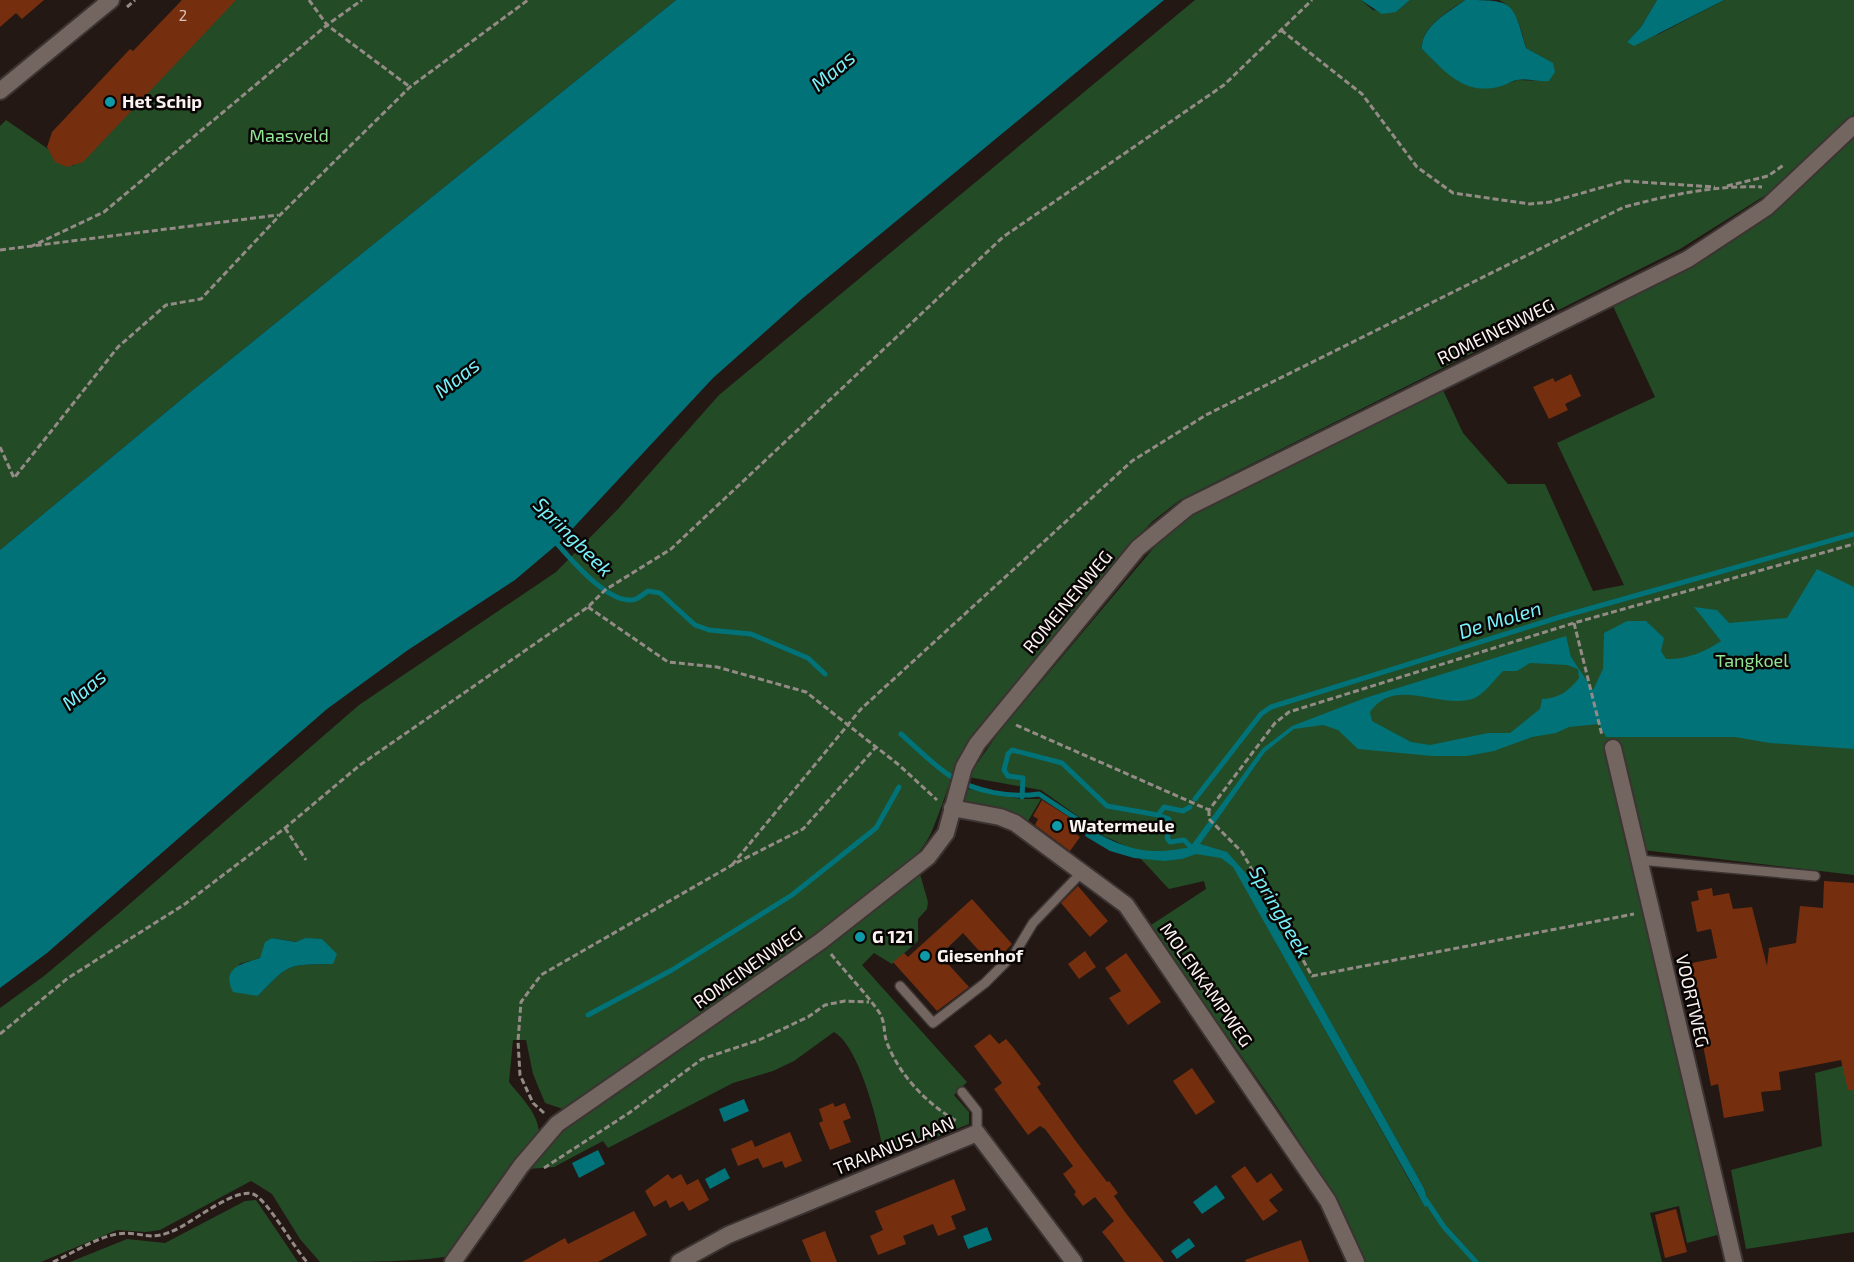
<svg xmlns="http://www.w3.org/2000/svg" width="1854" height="1262" font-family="'Exo 2',sans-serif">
<rect width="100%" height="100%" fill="#231814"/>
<path fill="#234b25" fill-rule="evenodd" d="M230 0H676L189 393 0 550V126L6 120 73 166Z
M1195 0H1361L1373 10 1396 12 1410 0H1465C1448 12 1421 26 1422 49L1438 65 1498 87 1517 80 1549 81 1552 63 1526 48C1521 29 1517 9 1499 0H1657L1641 27 1627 42 1659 34 1724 0H1854V114L1769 193 1680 249 1180 500 1153 521 1122 553 966 744C951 773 944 804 931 833 921 855 898 873 880 888L572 1105 563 1109 545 1103 533 1074 526 1040H513L509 1082C520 1096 538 1113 539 1132L453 1255C430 1262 350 1262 320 1262L300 1239 272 1194 251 1181 160 1230 146 1232 117 1230 41 1262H0V1008L44 976 118 914 359 705 556 572 618 509 719 395ZM272 938 297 942 305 938 333 964C286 965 290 963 258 996L239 964 260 958Z
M1854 131V875L1643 850 1721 1234 1687 1243 1679 1206 1650 1213 1662 1262H1362C1352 1240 1344 1216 1332 1195 1278 1101 1211 1015 1148 927L1206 889 1204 881 1169 889C1156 876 1144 860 1129 849 1116 838 1096 838 1086 822L1041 790 968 777 998 733 1167 532 1204 506 1442 388 1463 433 1508 484H1545L1593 591 1624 585 1557 443 1655 397 1613 306C1649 288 1685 272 1719 250 1768 217 1810 172 1854 131ZM1237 873 1250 879 1424 1188 1429 1205 1425 1206 1416 1192Z
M969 789 1021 799H1041L1028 821 1002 810 969 804 959 797Z
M920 874 928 902 927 909 918 919V941L892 964 874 953 862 965 967 1082 954 1095 969 1112V1124L885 1158C879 1128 861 1048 834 1032L794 1061 773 1071 733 1083 608 1148 603 1141 554 1167 529 1169 564 1126 829 942Z
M1854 1063V1232L1746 1249 1731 1170 1822 1146 1815 1073Z
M256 1200 298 1262H70L127 1239 165 1243 245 1201Z"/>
<path fill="#007278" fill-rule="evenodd" d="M676 0H1164L803 298 713 378 561 541 515 580 408 650 327 709 47 953 0 988V550L189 393Z
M1361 0H1410L1396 12 1382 14Z
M1465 0C1513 0 1513 1 1526 48L1553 63 1555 72 1549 81C1539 82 1526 78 1516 80 1510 82 1504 86 1498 87 1464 95 1445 72 1422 49 1421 26 1448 13 1465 0Z
M1657 0H1724L1634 46 1627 42 1641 27Z
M1817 569 1854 587V749L1770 743 1735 737H1606L1599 724 1569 727 1556 733 1532 737 1494 751 1467 756H1432L1358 749 1338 730 1323 725 1294 729 1265 752 1200 844 1227 852 1250 878 1424 1188 1429 1205 1425 1207 1233 867 1221 858 1196 854 1182 859 1164 861 1134 858 1110 851 1085 836 1090 829C1126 850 1150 856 1190 847L1262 749 1292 726 1365 698 1566 636 1571 657 1593 690 1603 669 1604 633 1627 621H1646L1664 638 1661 651 1666 659C1685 660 1705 652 1721 641L1694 607 1717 610 1729 623 1787 618ZM1530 663 1567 665 1578 669 1579 678C1568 692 1559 698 1542 699L1540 709 1510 733H1488L1430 745 1411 742 1372 721 1370 712C1394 676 1439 709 1472 699 1483 696 1495 679 1503 671H1517Z
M272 938 296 942 305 938 322 939 337 954 333 964C286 965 290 963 258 996L233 992C221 968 241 964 260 958L265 942Z
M744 1099 749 1111 724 1122 719 1109Z
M598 1150 605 1164 579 1178 572 1163Z
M725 1168 730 1178 710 1189 705 1179Z
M1216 1185 1225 1198 1202 1214 1193 1202Z
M987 1227 992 1240 968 1249 963 1236Z
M1189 1238 1195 1246 1177 1259 1171 1251Z"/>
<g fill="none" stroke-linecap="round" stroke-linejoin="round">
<path stroke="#007278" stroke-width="5" d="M553 539C568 556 610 608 636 599 640 597 644 594 648 591L660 593 695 625 709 630 751 634 808 658 825 674
M901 734C917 748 934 766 952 777 976 792 1011 798 1039 794L1083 823 1087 832 1093 835
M1022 797 1023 778 1008 776 1004 770 1008 754 1012 750 1062 763 1107 806 1158 815 1169 819 1171 826 1167 838 1170 842 1184 840 1194 850
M1195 799 1261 714 1271 707 1560 617 1854 534
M1158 815 1164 807 1183 811 1190 807
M588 1015 672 970 792 895 876 828 899 787
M1426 1200 1444 1227 1476 1262"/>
</g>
<path fill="#752f0f" d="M0 0H44L22 19 16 13 0 27Z
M182 0H236L83 162 67 167 55 162 47 147 52 132 130 49 133 51Z
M1571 374 1581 396 1565 404 1568 410 1549 419 1533 387 1553 378 1555 382Z
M1042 800 1080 824 1076 834 1080 837 1070 851 1035 825 1038 819 1033 816Z
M1824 881 1854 883V1090H1848L1841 1060 1779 1072 1781 1090 1761 1092 1764 1111 1724 1118 1718 1084 1711 1086 1687 964 1717 958 1711 929 1697 932 1691 902 1699 900 1697 891 1712 888 1713 896 1729 893 1733 909 1752 907 1767 966 1769 948 1796 943 1800 906 1823 908Z
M1078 886 1108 921 1090 937 1061 903Z
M972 899 1012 944 992 965 963 933 940 955 969 987 937 1011 893 962 904 953 908 957Z
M1085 951 1096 967 1079 979 1068 964Z
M1126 953 1161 1002 1128 1025 1109 998 1121 991 1105 968Z
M990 1034 999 1044 1006 1039 1012 1046 1041 1084 1037 1087 1075 1140 1107 1182 1109 1181 1118 1193 1114 1196 1125 1212 1164 1262H1125L1111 1243 1102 1232 1114 1221 1095 1197 1083 1206 1074 1194 1076 1192 1063 1174 1073 1166 1045 1129 1040 1126 1028 1135 994 1089 1002 1083 974 1046Z
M1192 1068 1215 1102 1196 1115 1173 1081Z
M833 1103 835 1107 845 1103 851 1118 843 1121 851 1142 830 1150 819 1123 823 1121 819 1109Z
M790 1132 802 1161 785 1168 782 1161 763 1168 758 1158 738 1166 731 1149 752 1140 755 1147Z
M1245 1166 1257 1183 1271 1173 1283 1190 1269 1200 1278 1211 1263 1221 1231 1176Z
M668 1174 672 1179 681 1174 687 1185 698 1179 709 1200 689 1211 683 1201 670 1208 666 1200 654 1207 645 1191Z
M954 1179 966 1210 951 1216 956 1229 938 1236 933 1224 903 1236 906 1244 878 1255 870 1236 883 1230 875 1211Z
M1676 1209 1687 1252 1665 1258 1655 1215Z
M634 1211 647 1235 598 1262H522L565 1238 568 1244Z
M825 1231 837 1262H811L802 1240Z
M1301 1240 1309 1262H1246L1245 1260Z"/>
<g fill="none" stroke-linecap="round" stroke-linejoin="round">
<defs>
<path id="service" d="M1639 860 1815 876
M900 986 933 1023 985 983 1015 953 1033 923 1082 872
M962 1092 977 1111V1133"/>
<path id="minor" d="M0 91 111 0
M1613 748 1734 1262
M952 808 1000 817 1015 823 1126 905 1328 1201 1356 1262
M453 1262 521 1166 557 1124 821 941 928 857 946 833 964 767 977 744 1138 548 1188 507 1688 259 1767 207 1854 125
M679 1262 728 1235 977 1133 1074 1262"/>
</defs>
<use href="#service" stroke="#3c3432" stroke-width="12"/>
<use href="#minor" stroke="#3c3432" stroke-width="20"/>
<path stroke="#948b87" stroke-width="3" stroke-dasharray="6 3" stroke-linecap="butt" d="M309 0 327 25 410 87
M127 7 135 0
M1281 30 1362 94 1417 167 1453 193 1530 204 1550 202 1625 181 1715 187
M1727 186 1768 176 1785 164
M30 247 104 212 327 25 362 0
M0 250 278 215
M0 447 14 478 118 347 166 305 201 299 280 215 410 87 528 0
M588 607 668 662 717 667 806 692 899 765 937 800
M1574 623 1602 735
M1016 725 1209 810 1275 723 1289 712 1574 623 1854 544
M1209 810V819L1242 852 1312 976 1634 914
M285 828 306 860
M732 865 861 709 1132 461 1206 415 1624 207C1670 195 1715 185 1762 187
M831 954C847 974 865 992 879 1012 886 1023 883 1032 887 1043 900 1076 927 1104 958 1122
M0 1034 68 978 185 904 285 828 360 765 588 607 605 590 671 549 1003 237 1224 85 1312 0
M544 1113 533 1103 520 1075 518 1041 521 1002 541 975 732 865 803 829 876 747
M544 1168 629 1113 702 1059 759 1040 808 1017 825 1005 845 1001 869 1002
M53 1262C73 1253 95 1238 117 1234 143 1230 148 1244 179 1228 196 1219 236 1188 253 1194 267 1199 294 1248 307 1262"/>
<use href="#service" stroke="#736661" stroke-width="9"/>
<use href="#minor" stroke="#736661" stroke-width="16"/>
</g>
<g fill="#0f9aa8" stroke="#090504" stroke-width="2">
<circle cx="110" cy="102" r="6"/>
<circle cx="1057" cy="826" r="6"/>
<circle cx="860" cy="937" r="6"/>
<circle cx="925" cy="956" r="6"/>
</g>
<g text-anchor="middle" stroke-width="5" stroke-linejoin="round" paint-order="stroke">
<g font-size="15" fill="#dac2b8">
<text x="183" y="21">2</text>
</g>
<g font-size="18" font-weight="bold" fill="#fbf3f0" stroke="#090504" text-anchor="start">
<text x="122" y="108">Het Schip</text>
<text x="1069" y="832">Watermeule</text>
<text x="872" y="943">G 121</text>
<text x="937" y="962">Giesenhof</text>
</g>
<g font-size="18" fill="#91e595" stroke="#090504">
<text x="289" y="142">Maasveld</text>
<text x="1752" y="667">Tangkoel</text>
</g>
<g font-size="18" fill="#fbf3f0" stroke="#090504">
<text transform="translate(1496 332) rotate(-26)" y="6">ROMEINENWEG</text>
<text transform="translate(1068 602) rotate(-50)" y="6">ROMEINENWEG</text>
<text transform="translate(748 968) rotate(-35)" y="6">ROMEINENWEG</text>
<text transform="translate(1206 985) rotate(55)" y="6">MOLENKAMPWEG</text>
<text transform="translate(1692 1001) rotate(77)" y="6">VOORTWEG</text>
<text transform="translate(894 1146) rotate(-22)" y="6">TRAIANUSLAAN</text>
</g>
<g font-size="20" font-style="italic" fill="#78f2fa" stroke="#090504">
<text transform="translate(833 71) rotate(-40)" y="7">Maas</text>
<text transform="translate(457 378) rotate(-38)" y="7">Maas</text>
<text transform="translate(573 537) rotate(45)" y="7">Springbeek</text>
<text transform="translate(1500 620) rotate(-17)" y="7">De Molen</text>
<text transform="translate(84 690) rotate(-40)" y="7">Maas</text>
<text transform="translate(1280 912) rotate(60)" y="7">Springbeek</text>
</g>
</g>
</svg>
